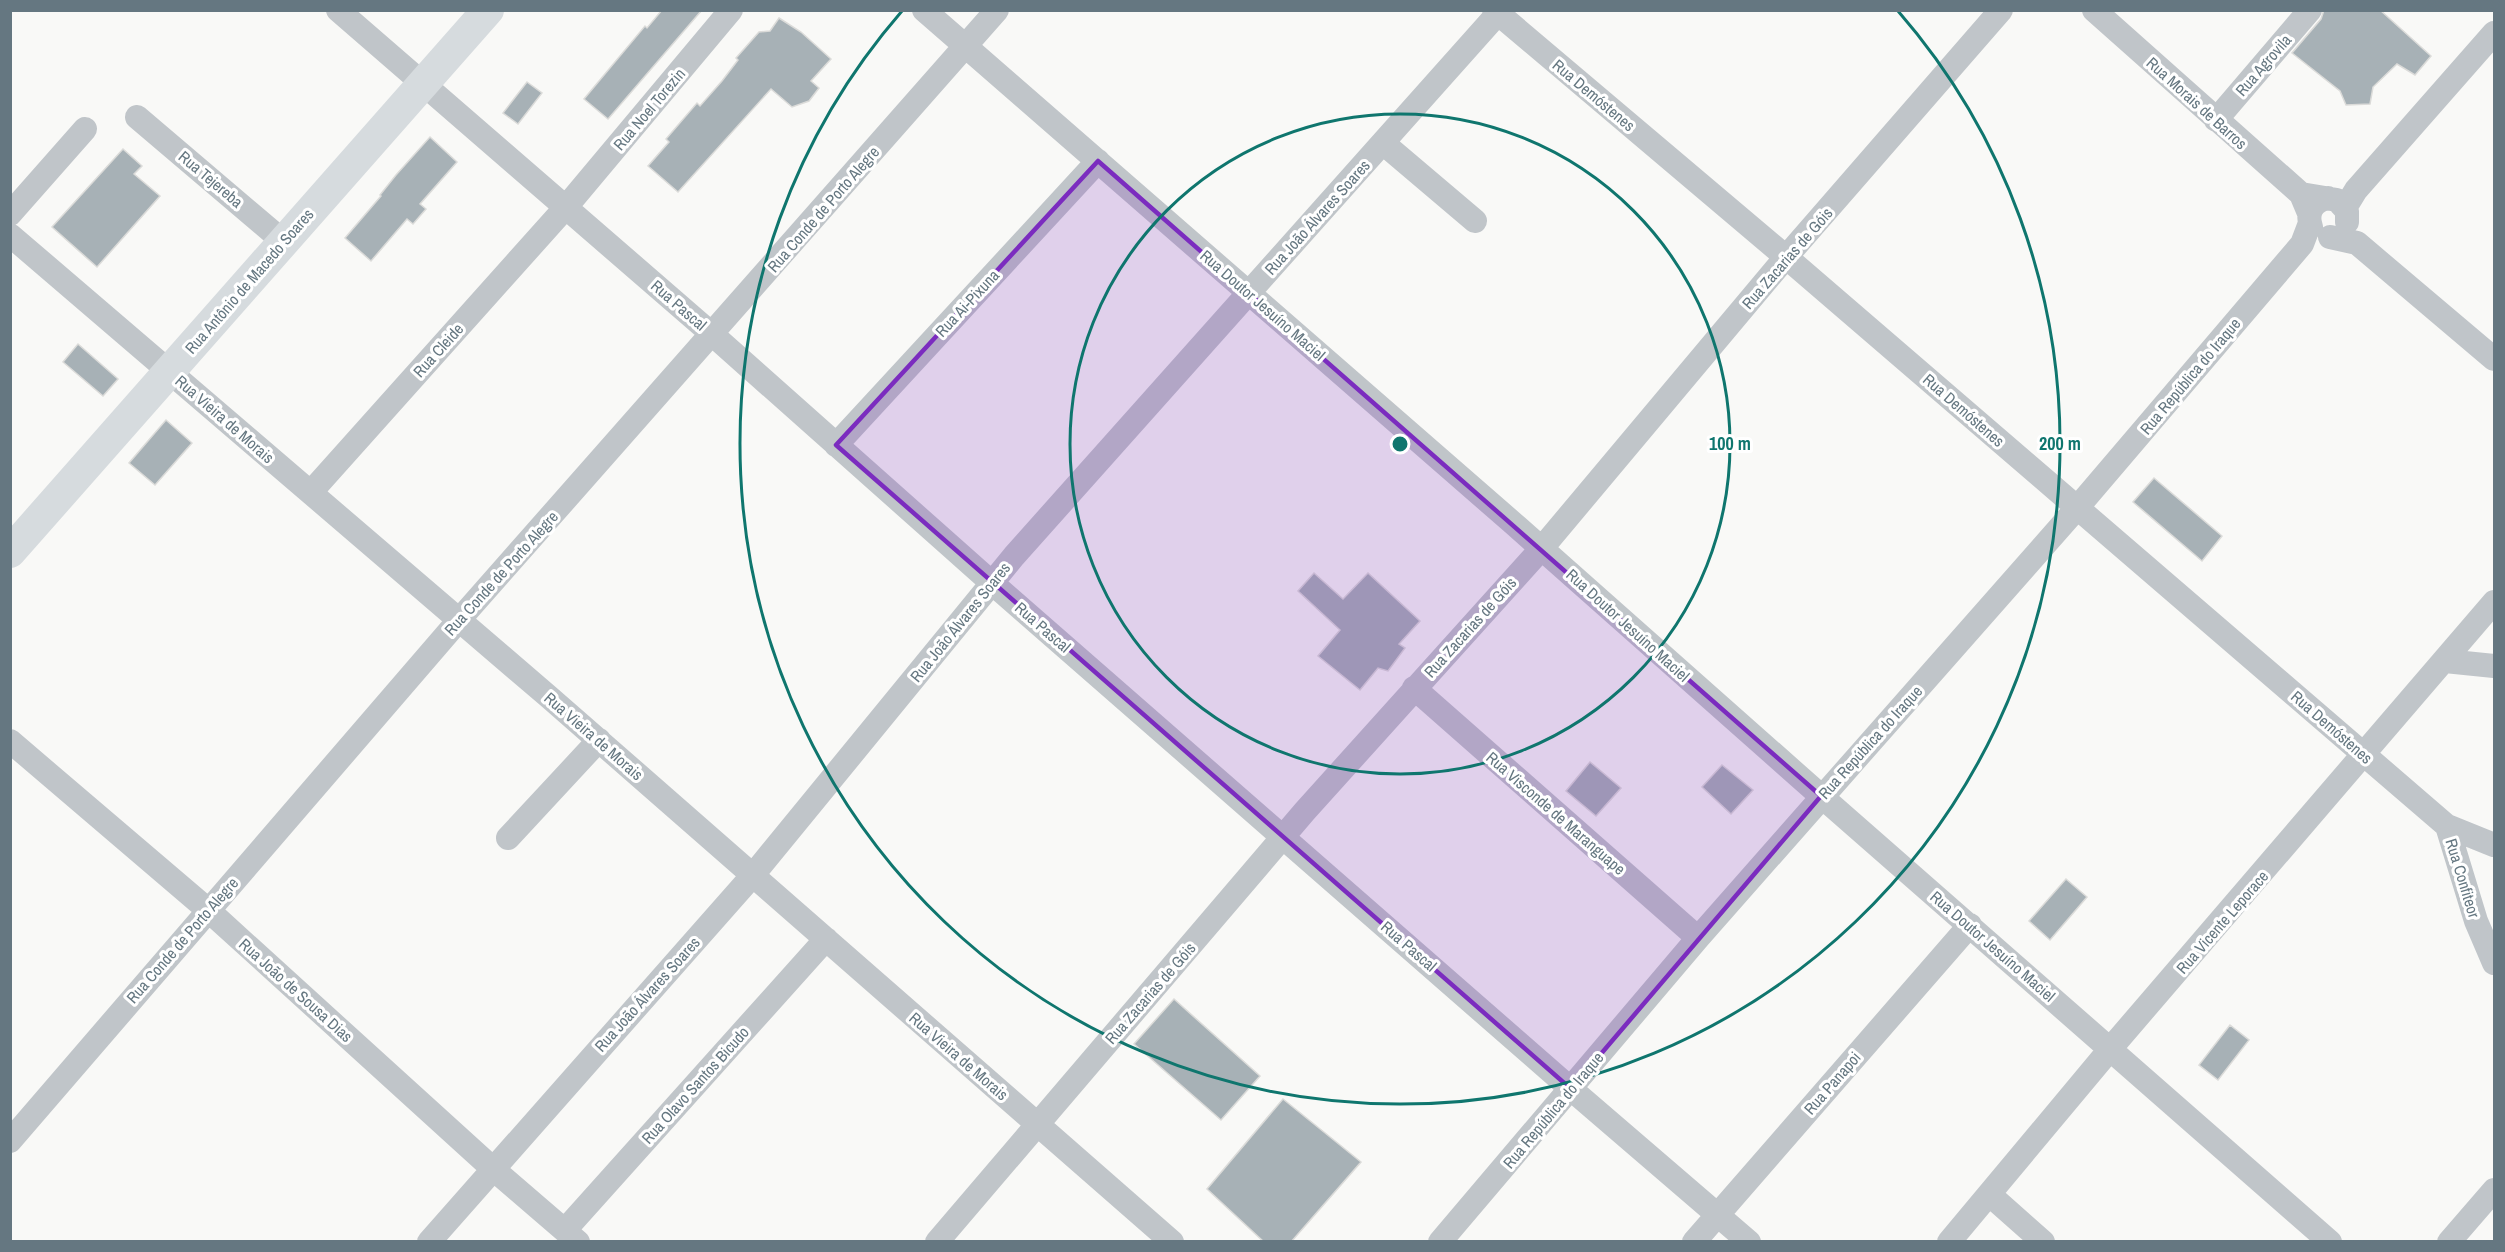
<svg xmlns="http://www.w3.org/2000/svg" width="2505" height="1252" font-family="'Archivo Narrow',sans-serif">
<rect width="100%" height="100%" fill="#f9f9f7"/>
<path fill="#a7b1b6" stroke="#dbdbd9" stroke-width="1.5" d="M662 10H702L608 119 584 99 645 26 647 28Z
M2324 10H2380L2431 56 2415 75 2397 64 2373 87 2370 104 2346 105 2340 91 2292 53 2321 19Z
M779 18 801 32 831 59 811 81 819 88 809 101 792 107 771 89 678 192 648 166 669 142 666 139 697 103 700 106 722 81 738 60 736 58 759 32 770 31Z
M527 82 542 93 518 124 503 113Z
M430 137 457 162 420 204 426 209 413 224 407 219 371 261 345 238 381 196 380 195 396 175Z
M123 149 142 166 134 174 160 196 97 267 52 227Z
M78 344 118 379 103 396 63 362Z
M166 420 192 443 155 485 129 463Z
M2154 478 2222 536 2202 561 2133 502Z
M1314 573 1343 599 1368 573 1420 621 1399 644 1405 648 1388 671 1378 668 1360 690 1318 656 1340 630 1298 591Z
M1590 762 1621 788 1596 816 1566 791Z
M1722 765 1753 790 1731 814 1702 787Z
M2066 879 2087 897 2050 940 2029 921Z
M1174 999 1260 1076 1221 1120 1134 1044Z
M2230 1025 2249 1040 2218 1080 2199 1065Z
M1283 1099 1361 1162 1291 1242H1264L1207 1189Z"/>
<g fill="none" stroke-linecap="round" stroke-linejoin="round">
<path stroke="#c0c5c9" stroke-width="24" d="M338 10 713 335 992 583 1571 1089 1749 1242
M924 10 1514 524 1821 796 2330 1242
M1494 10 1786 257 2447 826 2494 845
M2094 10 2301 194 2309 213
M137 117 284 242
M2216 120 2310 10
M1383 143 1475 221
M2301 194 2337 200 2347 211V222
M2345 208 2356 190 2494 33
M10 214 85 129
M2311 227C2306 212 2313 201 2328 198
M10 235 549 697 1172 1242
M2330 237 2357 243 2494 359
M836 445 1098 161
M311 492 566 207 731 10
M2445 661 2494 666
M1414 688 1698 938
M10 741 208 910 492 1168 578 1242
M2447 826 2476 921 2494 963
M508 838 599 740
M10 1141 459 620 997 10
M1990 1195 2043 1242
M565 1230 826 939
M429 1242 753 875 1014 556 1501 10
M937 1242 1305 811 1542 548 1786 257 2001 10
M1440 1242 1698 938 2077 508 2302 244 2310 223
M1694 1242 1970 925
M1949 1242 2111 1048 2494 602
M2449 1242 2494 1190"/>
<path stroke="#d6dbde" stroke-width="32" d="M10 552 488 10"/>
</g>
<path fill="#7b2cbf" fill-opacity="0.2" stroke="#7b2cbf" stroke-width="4.5" stroke-linejoin="round" d="M1098 161 1821 796 1571 1089 836 445Z"/>
<g fill="none" stroke="#0f766e" stroke-width="3">
<circle cx="1400" cy="444" r="330"/>
<path d="M1898 11A660 660 0 1 1 902 11"/>
</g>
<g text-anchor="middle" stroke-width="6" stroke-linejoin="round" paint-order="stroke">
<g font-size="16" fill="#657781" stroke="#fff">
<text transform="translate(2263 65) rotate(-49)" y="6">Rua Agrovila</text>
<text transform="translate(1594 95) rotate(40)" y="6">Rua Demóstenes</text>
<text transform="translate(2197 103) rotate(42)" y="6">Rua Morais de Barros</text>
<text transform="translate(649 109) rotate(-50)" y="6">Rua Noel Torezin</text>
<text transform="translate(211 179) rotate(40)" y="6">Rua Tejereba</text>
<text transform="translate(823 209) rotate(-49)" y="6">Rua Conde de Porto Alegre</text>
<text transform="translate(1317 217) rotate(-48)" y="6">Rua João Álvares Soares</text>
<text transform="translate(1787 258) rotate(-49)" y="6">Rua Zacarias de Góis</text>
<text transform="translate(249 281) rotate(-49)" y="6">Rua Antônio de Macedo Soares</text>
<text transform="translate(967 303) rotate(-47)" y="6">Rua Ai-Pixuna</text>
<text transform="translate(679 305) rotate(41)" y="6">Rua Pascal</text>
<text transform="translate(1263 305) rotate(41)" y="6">Rua Doutor Jesuíno Maciel</text>
<text transform="translate(438 350) rotate(-48)" y="6">Rua Cleide</text>
<text transform="translate(2190 376) rotate(-50)" y="6">Rua República do Iraque</text>
<text transform="translate(1964 410) rotate(41)" y="6">Rua Demóstenes</text>
<text transform="translate(225 419) rotate(41)" y="6">Rua Vieira de Morais</text>
<text transform="translate(501 573) rotate(-48)" y="6">Rua Conde de Porto Alegre</text>
<text transform="translate(960 622) rotate(-51)" y="6">Rua João Álvares Soares</text>
<text transform="translate(1628 625) rotate(42)" y="6">Rua Doutor Jesuíno Maciel</text>
<text transform="translate(1043 627) rotate(41)" y="6">Rua Pascal</text>
<text transform="translate(1470 627) rotate(-48)" y="6">Rua Zacarias de Góis</text>
<text transform="translate(2332 727) rotate(41)" y="6">Rua Demóstenes</text>
<text transform="translate(594 736) rotate(41)" y="6">Rua Vieira de Morais</text>
<text transform="translate(1870 742) rotate(-48)" y="6">Rua República do Iraque</text>
<text transform="translate(1556 813) rotate(41)" y="6">Rua Visconde de Maranguape</text>
<text transform="translate(2463 878) rotate(73)" y="6">Rua Confiteor</text>
<text transform="translate(2222 922) rotate(-49)" y="6">Rua Vicente Leporace</text>
<text transform="translate(182 940) rotate(-49)" y="6">Rua Conde de Porto Alegre</text>
<text transform="translate(1409 946) rotate(41)" y="6">Rua Pascal</text>
<text transform="translate(1993 946) rotate(41)" y="6">Rua Doutor Jesuíno Maciel</text>
<text transform="translate(296 990) rotate(42)" y="6">Rua João de Sousa Dias</text>
<text transform="translate(1150 993) rotate(-49)" y="6">Rua Zacarias de Góis</text>
<text transform="translate(647 994) rotate(-48)" y="6">Rua João Álvares Soares</text>
<text transform="translate(959 1056) rotate(41)" y="6">Rua Vieira de Morais</text>
<text transform="translate(1832 1083) rotate(-49)" y="6">Rua Panapoi</text>
<text transform="translate(695 1085) rotate(-48)" y="6">Rua Olavo Santos Bicudo</text>
<text transform="translate(1553 1110) rotate(-50)" y="6">Rua República do Iraque</text>
</g>
</g>
<circle cx="1400" cy="444" r="9" fill="#0f766e" stroke="#fff" stroke-width="3"/>
<g font-size="18" text-anchor="middle" font-weight="bold" fill="#0f766e" stroke="#fff" stroke-width="6" stroke-linejoin="round" paint-order="stroke">
<text x="1730" y="450">100 m</text>
<text x="2060" y="450">200 m</text>
</g>
<rect width="2505" height="1252" fill="none" stroke="#657781" stroke-width="24"/>
</svg>
